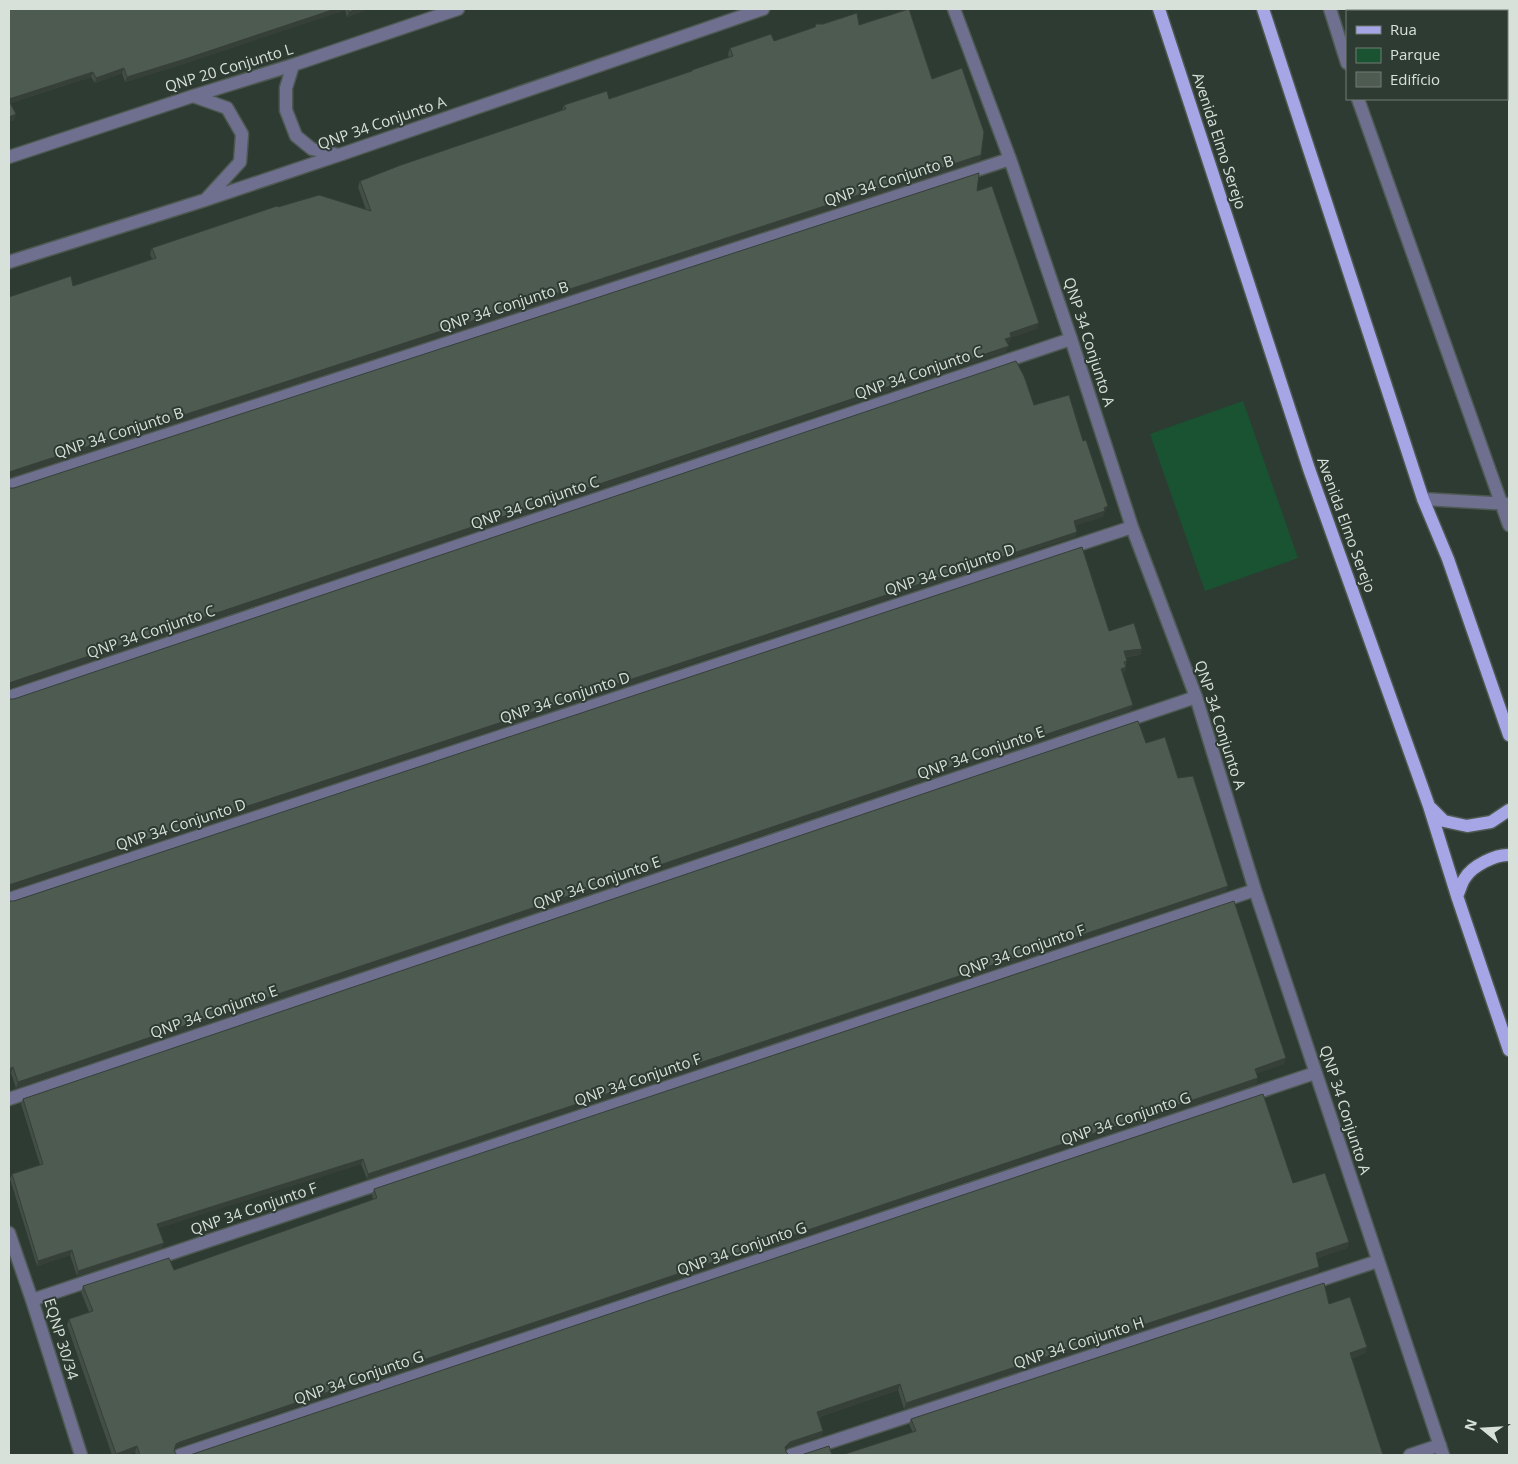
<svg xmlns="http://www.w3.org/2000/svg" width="1518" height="1464" font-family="'Open Sans',sans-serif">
<rect width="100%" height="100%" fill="#2e3b32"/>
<path fill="#195331" d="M1243 401 1298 558 1205 591 1150 434Z"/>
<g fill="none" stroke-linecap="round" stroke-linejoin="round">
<defs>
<path id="minor" d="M954 9 1010 159 1071 339 1132 527 1196 697 1255 890 1443 1455
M1330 9 1347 63
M293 65 286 88V110L296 136 312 149 339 155
M193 96 227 108 242 134 240 162 207 198
M1358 99 1509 525
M9 157 193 96 293 65 458 9
M9 262 205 200 339 155 763 9
M9 486 1010 159
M1423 499 1509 504
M9 697 1071 339
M9 899 1132 527
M9 1099 1196 697
M9 1233 32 1300 81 1455
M32 1300 1255 890
M180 1455 1315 1073
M791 1455 1378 1261
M1410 1455 1440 1445"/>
<path id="major" d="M1159 9 1309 469 1429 806 1457 896 1509 1050
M1263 9 1423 499 1448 559 1509 735
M1431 808 1444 821 1467 826 1491 822 1509 810
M1457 896C1460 891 1461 883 1465 878 1472 866 1496 854 1509 855"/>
</defs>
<use href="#minor" stroke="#4d5950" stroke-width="15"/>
<use href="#major" stroke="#4d5950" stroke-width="15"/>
<use href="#minor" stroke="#6f6f8f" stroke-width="12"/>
<use href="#major" stroke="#a6a5e6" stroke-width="12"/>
</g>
<path fill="#424e46" d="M9 9H369L347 17 345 10 180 65 125 82 122 73 95 83 91 77 10 103 16 114 14 120 9 121Z
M859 25 932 79 981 155 979 161 9 478V297L73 286 152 259 150 254 152 248 278 207 366 210 358 187 360 181 562 110 564 105 609 99 691 72 692 70 729 58 728 54 730 48 774 41Z
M1109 631 1142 649 1140 655 1126 657V667L1124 673H1123L1131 710 16 1088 11 1073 9 1074V901H14Z
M1146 743 1178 778 1226 891 367 1179 361 1164 158 1228 162 1248 77 1276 70 1255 37 1266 10 1179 12 1174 40 1165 21 1104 23 1099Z
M1284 1064 1257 1073 1256 1084 177 1447 175 1449 174 1451 177 1455H136L135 1452 126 1455H112L67 1325 69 1319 89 1312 81 1292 83 1286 174 1270 373 1200 372 1195 374 1189Z
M1293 1183 1349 1242 1347 1248 1317 1258 1319 1267 1317 1273 904 1409 898 1390 819 1417 823 1431 821 1436 788 1448 785 1450 786 1452 190 1455Z
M1329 1304 1367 1347 1365 1353 1352 1358 913 1433 909 1424 911 1419Z"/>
<path fill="#364039" d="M335 9H345V10L180 65 125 82 127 77Z
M357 9H369L347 17 349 12Z
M124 68 122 73 95 83 96 78Z
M93 72 91 77 9 103V99Z
M16 114 14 120 9 121V117Z
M981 155 979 161 9 478V472Z
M1039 323 1037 329 1011 338 1009 343 1002 345 1005 339 1010 333Z
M1009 346 1006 352 9 689V683Z
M1108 506 1103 517 1072 527 1074 521Z
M1077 532 1075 537 9 891V885Z
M1142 649 1140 655 1122 657 1124 651Z
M1126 667 1124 673 1119 674 1121 669Z
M1133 705 1131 710 16 1088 18 1082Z
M1228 886 1226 891 367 1179 368 1174Z
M1286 1058 1284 1064 1253 1075 1255 1069Z
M13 1067 11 1073 9 1074V1069Z
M1258 1078 1256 1084 177 1447 174 1450 176 1444 180 1442Z
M363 1159 361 1164 155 1229 157 1224Z
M1349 1242 1347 1248 1314 1259 1316 1253Z
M164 1243 162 1248 77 1276 78 1271Z
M72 1250 70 1255 37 1266 38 1261Z
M1319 1267 1317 1273 904 1409 906 1403Z
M1367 1347 1365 1353 1348 1359 1350 1353Z
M900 1384 898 1390 815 1418 817 1412Z
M823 1431 821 1436 788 1448 783 1453 785 1447 790 1442Z
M137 1446 135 1452 126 1455H115L116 1454Z"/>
<path fill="#4d5b51" stroke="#364039" d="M9 9H335L182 60 127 77 124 68 96 78 93 72 9 99Z
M348 9H357L349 12Z
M909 9 932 79 962 68 984 132 981 155 9 472V297L71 276 73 286 156 258 152 248 277 206 278 207 319 195 371 211 360 181 401 165 566 109 564 105 607 91 609 99 692 71V70L733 56 730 48 771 34 774 41 815 27 816 24H823L857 13 859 25Z
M9 101 16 114 9 117Z
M979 173 977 191 992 186 1039 323 1010 333 1011 337 1005 339 1009 346 9 683V488H14Z
M1016 361 1024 376 1034 405 1069 395 1083 441 1086 440 1108 506 1104 508 1105 511 1074 521 1077 532 9 885V699H14Z
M1082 547 1109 631 1134 623 1142 649 1124 651 1127 661 1124 662 1126 667 1121 669 1133 705 18 1082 13 1067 9 1069V901H14Z
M1138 721 1146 743 1165 737 1178 778 1193 776 1228 886 368 1174 363 1159 157 1224 164 1243 78 1271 72 1250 38 1261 12 1174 43 1164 23 1099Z
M1234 901 1286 1058 1255 1069 1258 1078 180 1442 176 1444 174 1451 177 1455H140L137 1446 116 1454 69 1319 93 1311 83 1286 169 1258 174 1270 377 1198 374 1189Z
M1263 1094 1293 1183 1325 1173 1349 1242 1316 1253 1319 1267 906 1403 900 1384 817 1412 823 1431 790 1442 785 1447 786 1452 789 1455H190Z
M1324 1283 1329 1304 1350 1297 1367 1347 1350 1353 1383 1455H842L916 1431 911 1419Z
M829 1446 832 1455H801Z"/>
<g text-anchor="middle" stroke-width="4" stroke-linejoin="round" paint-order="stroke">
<g font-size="15" fill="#d8e0da" stroke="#2e3b32">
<text transform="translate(229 68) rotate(-17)" y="5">QNP 20 Conjunto L</text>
<text transform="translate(382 123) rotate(-19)" y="5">QNP 34 Conjunto A</text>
<text transform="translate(1219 141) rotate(72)" y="5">Avenida Elmo Serejo</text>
<text transform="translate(889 181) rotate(-18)" y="5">QNP 34 Conjunto B</text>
<text transform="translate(504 307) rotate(-18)" y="5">QNP 34 Conjunto B</text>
<text transform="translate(1089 342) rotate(72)" y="5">QNP 34 Conjunto A</text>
<text transform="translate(919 373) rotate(-19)" y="5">QNP 34 Conjunto C</text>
<text transform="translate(119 433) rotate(-18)" y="5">QNP 34 Conjunto B</text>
<text transform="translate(535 503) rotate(-19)" y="5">QNP 34 Conjunto C</text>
<text transform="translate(1346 525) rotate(70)" y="5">Avenida Elmo Serejo</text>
<text transform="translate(950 570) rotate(-18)" y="5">QNP 34 Conjunto D</text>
<text transform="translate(151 632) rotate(-19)" y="5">QNP 34 Conjunto C</text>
<text transform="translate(565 698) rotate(-18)" y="5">QNP 34 Conjunto D</text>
<text transform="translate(1220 725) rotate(72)" y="5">QNP 34 Conjunto A</text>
<text transform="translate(981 753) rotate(-19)" y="5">QNP 34 Conjunto E</text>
<text transform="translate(181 825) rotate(-18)" y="5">QNP 34 Conjunto D</text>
<text transform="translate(597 883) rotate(-19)" y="5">QNP 34 Conjunto E</text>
<text transform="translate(1022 951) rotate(-19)" y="5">QNP 34 Conjunto F</text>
<text transform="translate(214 1012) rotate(-19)" y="5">QNP 34 Conjunto E</text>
<text transform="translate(638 1080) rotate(-19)" y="5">QNP 34 Conjunto F</text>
<text transform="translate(1345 1110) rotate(72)" y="5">QNP 34 Conjunto A</text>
<text transform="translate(1126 1119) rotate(-19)" y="5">QNP 34 Conjunto G</text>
<text transform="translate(254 1209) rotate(-19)" y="5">QNP 34 Conjunto F</text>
<text transform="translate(742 1249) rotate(-19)" y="5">QNP 34 Conjunto G</text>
<text transform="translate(61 1339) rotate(73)" y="5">EQNP 30/34</text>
<text transform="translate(1079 1343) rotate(-18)" y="5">QNP 34 Conjunto H</text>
<text transform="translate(359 1378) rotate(-19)" y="5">QNP 34 Conjunto G</text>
</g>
</g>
<rect width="1518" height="1464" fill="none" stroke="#d8e0da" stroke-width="20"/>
<rect x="1346" y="10" width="162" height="90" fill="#2e3b32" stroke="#727d75"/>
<rect x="1356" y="26" width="25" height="8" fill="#a6a5e6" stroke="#727d75"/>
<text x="1390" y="35" font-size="15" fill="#d8e0da">Rua</text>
<rect x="1356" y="48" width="25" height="15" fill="#195331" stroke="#727d75"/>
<text x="1390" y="60" font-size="15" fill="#d8e0da">Parque</text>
<rect x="1356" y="72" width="25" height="15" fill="#4d5b51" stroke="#727d75"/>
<text x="1390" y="85" font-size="15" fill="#d8e0da">Edifício</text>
<g transform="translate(1483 1429) rotate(288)" stroke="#2e3b32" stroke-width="4" paint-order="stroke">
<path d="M0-4L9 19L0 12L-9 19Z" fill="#d8e0da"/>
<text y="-8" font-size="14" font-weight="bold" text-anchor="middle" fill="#d8e0da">N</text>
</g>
</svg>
